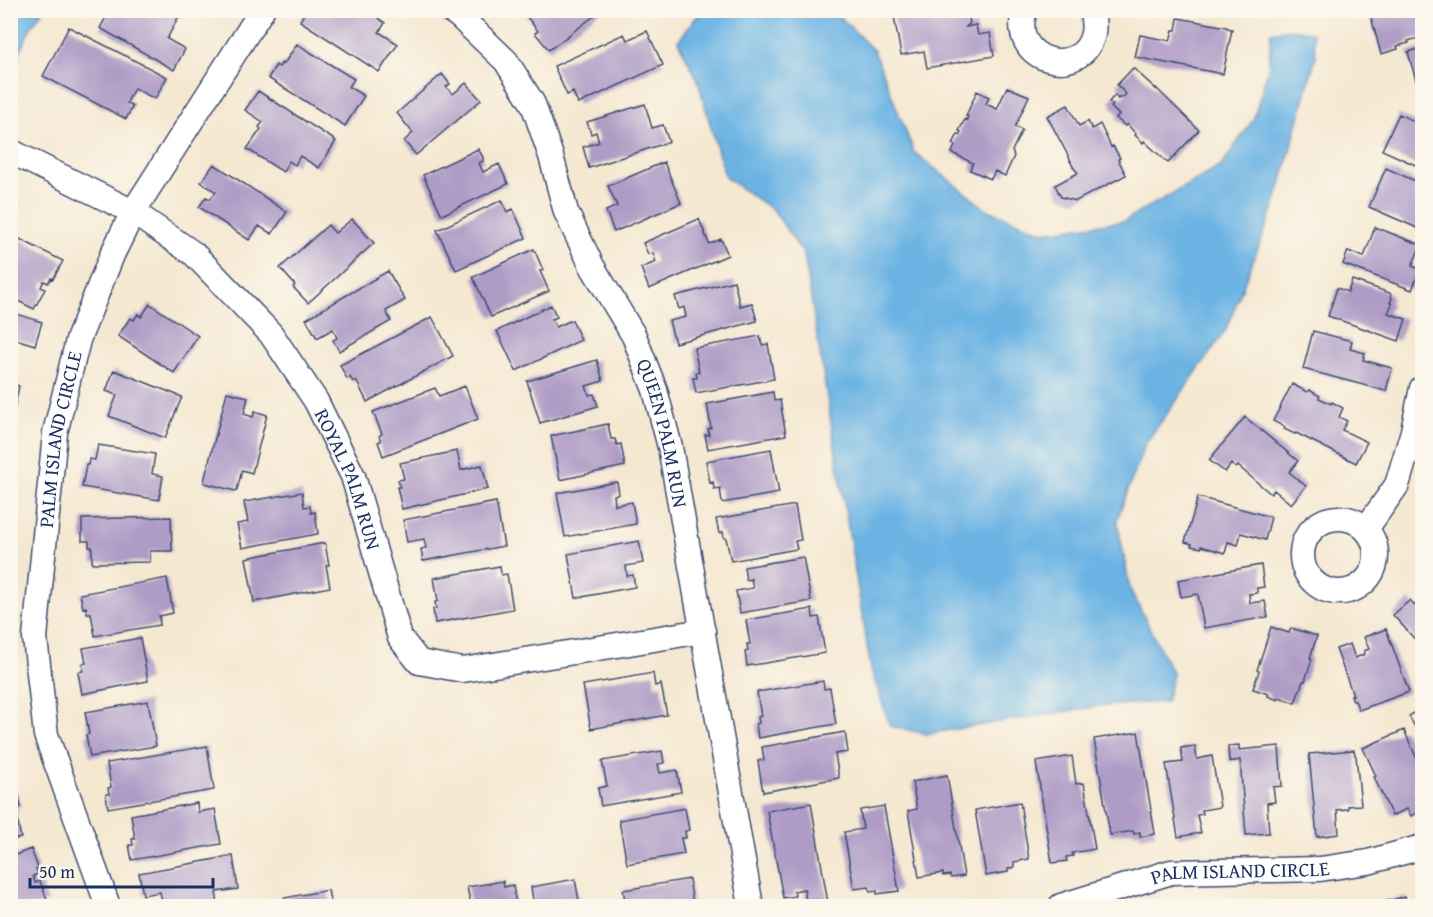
<svg xmlns="http://www.w3.org/2000/svg" width="1433" height="917" font-family="'Gentium Book Plus',serif">
<rect width="100%" height="100%" fill="#fbf7ec"/>
<filter id="ink" filterUnits="userSpaceOnUse"><feTurbulence type="fractalNoise" baseFrequency=".0167" numOctaves="2"/><feDisplacementMap in="SourceGraphic" scale="12" xChannelSelector="R" yChannelSelector="G"/><feConvolveMatrix kernelMatrix="1 2 1 2 8 2 1 2 1" color-interpolation-filters="sRGB"/></filter>
<filter id="wash" filterUnits="userSpaceOnUse"><feTurbulence type="fractalNoise" baseFrequency=".008" numOctaves="4" result="noise"/><feDisplacementMap in="SourceGraphic" scale="24" xChannelSelector="R" yChannelSelector="G"/><feGaussianBlur stdDeviation="1.35" result="paint"/><feColorMatrix in="noise" values="0 0 0 0 0 0 0 0 0 0 0 0 0 0 0 0 0 1.4 0 .05"/><feComposite in="paint" operator="in"/></filter>
<g filter="url(#wash)">
<rect width="100%" height="100%" fill="#f5e8d1"/>
<path fill="#6bb3e3" stroke="#4371a0" stroke-width="1.5" d="M11 10 43 11 30 29 11 71Z
M747 10 765 13 782 10 834 11 874 51 914 152 986 209 1043 232 1124 221 1221 166 1253 120 1268 70 1271 39 1270 33C1285 27 1299 29 1313 33L1316 56 1277 199 1226 330 1174 404 1145 444 1117 520 1130 589 1173 674 1166 702 1099 706 926 734 890 726 871 670 804 255 774 211 725 177 698 81 678 41 701 11Z"/>
<g id="blocks">
<path fill="#af9cc6" d="M110 10H182L167 39 185 49 174 70 100 28Z
M306 10H366L385 23 379 32 398 44 379 72 300 21Z
M528 10H602L549 50 535 33 538 31 524 13Z
M895 10H976L977 13 968 14 970 23 966 27 976 25 978 35 990 33 994 56 927 68 924 51 901 55 893 11Z
M1369 10H1422V37L1408 41 1409 43 1397 46 1398 49 1381 54Z
M1178 18 1227 27V28L1232 29 1223 74 1135 57 1140 35 1170 41 1173 30H1176Z
M69 27 167 77 155 99 134 88 127 103 133 106 126 119 43 76Z
M647 31 663 65 578 104 573 92 567 95 554 66 624 34 627 40Z
M297 44 354 79 349 87 364 96 345 126 268 78 276 65 279 67 282 63 284 64Z
M1422 48V102L1408 52Z
M1133 68 1156 89V88L1199 130 1168 163 1144 141 1143 143 1135 135 1136 134 1127 124 1125 126 1116 118 1119 115 1111 107 1113 105 1109 102 1115 95 1118 99 1120 97 1122 98 1126 94 1117 85Z
M442 74 450 84 446 87 453 94 466 83 481 100 416 155 404 141 413 133 397 113Z
M1007 87 1029 96 1015 127 1022 130 1012 151 1014 156 1005 176 995 171 991 179 970 170 973 163 952 153 955 145 953 144 958 134 960 135 961 132 959 131 965 119 967 120 968 116H966L977 91 989 97 986 104 997 109Z
M258 91 336 141 319 168 300 156 295 165 289 161 283 172 247 149 261 129 259 127 263 122 245 110Z
M645 104 652 128 663 125 669 142 589 168 583 147 599 142 596 132 591 134 587 122Z
M1068 105 1079 126 1088 121 1092 129 1100 124 1111 147 1113 146 1120 158 1118 159 1126 175 1076 201 1061 197 1055 185 1078 173 1074 168 1070 161H1071L1047 116Z
M1399 114 1422 125V168L1382 150Z
M478 149 483 157V161L479 163 483 172 499 164 508 184 442 215 423 175Z
M664 162 681 203 614 232 606 211 617 206 608 186Z
M214 164 287 212 272 234 259 226 249 240 199 207 206 197 210 199 216 192 201 182Z
M1386 168 1422 184V230L1369 207Z
M502 200 507 212 513 209 526 238 456 270 437 230Z
M352 219 374 243 308 303 293 287 295 285 280 268 328 225 335 233Z
M699 219 709 244 721 239 728 255 649 289 641 268 656 262 653 253 648 254 643 243Z
M1375 227 1421 245 1412 266 1420 269 1412 290 1343 264 1348 251 1364 257Z
M10 234 63 261 53 279 51 278 48 283 44 281 41 287 45 289 34 309 10 297Z
M534 249 543 270 540 271 549 291 491 317 473 277Z
M388 271 405 300 386 311 391 321 339 351 333 340 337 338 333 329 317 338 306 319Z
M1352 280 1390 293 1392 298 1390 303 1392 304 1388 313 1406 319 1399 341 1328 316 1337 288 1348 292Z
M734 281 740 306 752 303 757 321 675 343 669 321 686 317 684 307 679 309 675 296Z
M150 304 198 336 174 373 118 336 130 318 134 320 138 314 141 317Z
M551 305 557 317 552 319 556 327 572 320 581 340 516 371 497 331Z
M10 312 42 322 35 345 15 339 10 349Z
M432 317 453 356 367 402 356 380 353 382 350 377 347 379 340 365Z
M1313 331 1352 341 1350 349 1365 353 1363 360 1392 368 1386 391 1303 369Z
M760 336 762 345 768 344 774 379 696 393 693 378H697L696 372H699L694 348Z
M597 360 603 381 586 386 589 395 594 394 598 406 540 423 527 381Z
M114 370 182 397 165 438 109 416 117 395 106 391Z
M10 384 19 386 15 406 10 404Z
M1292 384 1307 392 1309 390 1320 396 1319 398 1331 404 1332 402 1343 408 1339 417 1347 421 1342 430 1367 442 1356 463 1296 433 1295 434 1284 429 1285 427 1273 421Z
M465 386 478 419 383 456 378 442 381 441 379 436 382 434 373 412 435 388 439 396Z
M227 392 248 397 244 414 253 417 255 411 267 415 252 473 242 470 237 490 235 491 205 483 204 481Z
M773 392 774 401 780 400 786 435 708 449 705 435H709L708 429 711 428 707 404Z
M1245 417 1298 461 1289 472 1306 486 1291 504 1274 490 1271 494 1238 466 1236 468 1231 464 1225 472 1209 460Z
M608 424 611 439H615L617 445 621 444 625 466 560 480 551 436Z
M98 445 155 454 152 474 163 476 159 500 82 487 86 465H88L89 459 95 460Z
M771 449 779 493 722 503 720 488 714 489 713 482 710 483 706 461Z
M457 451 461 470 482 465 488 489 402 509 397 487H400L398 480 404 479 400 463Z
M617 482 619 494 614 495 615 505 632 502 636 524 565 537 557 493Z
M302 492 304 507 310 506 311 513 315 512 318 534 242 548 237 524 248 522 244 502Z
M1198 497 1271 517 1265 540 1241 533 1238 545 1228 542 1225 553 1201 546V548L1191 546 1192 544 1185 542Z
M496 502 504 546 423 561 421 549 426 548 424 539 407 542 403 520Z
M795 505 801 540 795 541 797 549 731 561 726 538H724L723 532 719 533 716 519Z
M171 517 172 551H150V562L92 563V547H89V541H82V519Z
M639 541 643 563 626 566 627 576 633 575 635 587 576 598 568 554Z
M325 543 329 565H326L330 587 254 602 246 558Z
M803 557 811 601 740 613 736 591 753 588 751 579 746 580 744 567Z
M1261 565 1264 587 1257 588V593L1249 594 1250 603 1265 601 1268 617 1204 628 1198 594 1181 597 1178 580Z
M500 566 501 575 507 574 513 609 435 623 433 609 436 608 435 602 438 601 434 578Z
M167 578 173 613 159 616 160 625 95 636 91 613H87L86 607 83 608 80 594Z
M1410 600 1420 611 1422 608V647L1393 615Z
M812 609 813 618 819 617 825 653 747 666 745 652 748 651 747 644H750L746 620Z
M1271 627 1289 633 1291 628 1317 636 1310 658 1312 659 1305 681H1303L1295 703 1278 697V700L1268 696 1269 694 1253 689 1259 671 1257 670Z
M1386 629 1409 692 1359 710 1355 701H1353L1351 695H1353L1336 649 1350 644 1355 658 1365 654 1364 651 1369 649 1364 637Z
M140 638 148 681 82 694 78 672 83 671 82 664 86 663 83 648Z
M653 673 655 686 661 684 667 715 591 729 583 685Z
M823 681 824 689 830 688 836 724 758 738 756 724 759 723 758 717 761 716 757 692Z
M148 701 156 746 90 757 86 735 89 734 85 712Z
M1422 708V740L1409 716Z
M1404 730 1418 761 1421 760 1422 764V811L1411 816 1407 809 1392 816 1374 777 1376 776 1363 748Z
M845 732 848 752 835 754 839 778 763 792 758 761 764 760 762 747Z
M1138 732 1155 834 1140 837V832L1134 834 1133 831 1110 835 1094 739Z
M1239 745V750L1279 746 1282 786 1273 787 1275 802 1267 803 1269 833 1246 835 1240 760 1229 762 1228 746Z
M207 746 214 790 108 808 106 794H109L108 788 111 787 107 763Z
M1195 746 1197 759 1212 756 1220 807 1202 810 1203 814 1197 815 1201 833 1178 837 1166 764 1183 762 1181 748Z
M1354 750 1355 755 1356 756 1361 805 1348 806V809L1337 810 1339 834 1317 837 1309 754Z
M662 751 664 763 658 764 660 773 677 770 681 792 601 806 598 788 607 786 602 761Z
M1072 756 1076 784 1084 783 1095 849 1072 853 1073 856 1066 857 1067 861 1052 863 1036 762Z
M947 775 964 876 951 878 950 875 943 876V873L919 877 908 811 917 809 912 782Z
M18 793 21 807H17L18 813 16 814 21 838 10 840V794Z
M1020 802 1029 859 1014 862V867L1008 869V872L986 876 975 810Z
M197 803 198 812 215 809 221 844 132 860 129 845H133L132 839H135L131 815Z
M811 803 828 903 807 906 804 889 794 891 795 896 783 898 767 811Z
M884 806 899 891 877 894V891L870 892 869 887 854 889 844 832 863 829 860 810Z
M685 808 689 830 685 831 686 838H681L684 854 627 864 619 820Z
M31 849 38 868 36 869 38 874 33 876 35 883 40 881 48 902 36 906H10V857Z
M233 856 238 889 216 892 218 904 203 906H158L157 902 162 901 160 892 143 895 139 873Z
M575 879 580 906H534L531 887Z
M689 879 693 903 696 902 697 906H620L619 900 625 899 623 890Z
M503 881 504 887 513 885 516 906H471L467 887Z
M328 890 331 906H286L284 898Z
M1405 897 1407 906H1383L1382 902Z"/>
</g>
</g>
<g filter="url(#ink)">
<use href="#blocks" fill-opacity="0" stroke="#3c4b6f" stroke-width="1.5"/>
<g fill="none" stroke-linecap="round" stroke-linejoin="round">
<defs>
<g id="minor">
<path id="s1" d="M450 10 459 16 506 61 533 104 551 156 566 212 592 266 634 336 655 390 670 447 751 906"/>
<path d="M1025 10C1007 62 1082 81 1093 34 1094 26 1094 18 1091 10"/>
<path id="s2" d="M10 151 133 212 194 254 271 334 316 401 353 476 400 638 419 662 463 670 703 631"/>
<circle cx="1339" cy="555" r="37"/>
<path d="M1366 529 1397 485 1413 431 1422 388"/>
<path id="s3" d="M108 906 46 735 35 638 55 433 78 340 112 255 133 212 262 10"/>
<path id="s4" d="M1061 906 1171 872 1320 869 1368 862 1422 847"/>
</g>
</defs>
<use href="#minor" stroke="#3c4b6f" stroke-width="27"/>
<use href="#minor" stroke="#fff" stroke-width="24"/>
</g>
</g>
<g text-anchor="middle" stroke-width="4.5" stroke-linejoin="round" paint-order="stroke">
<g font-size="20" fill="#1b2f5e" stroke="#fbf7ec">
<text dy="7" stroke="none"><textPath href="#s1" startOffset="483">QUEEN PALM RUN</textPath></text>
<text dy="7" stroke="none"><textPath href="#s3" startOffset="480">PALM ISLAND CIRCLE</textPath></text>
<text dy="7" stroke="none"><textPath href="#s2" startOffset="488">ROYAL PALM RUN</textPath></text>
<text dy="7" stroke="none"><textPath href="#s4" startOffset="184">PALM ISLAND CIRCLE</textPath></text>
</g>
</g>
<rect width="1433" height="917" fill="none" stroke="#fbf7ec" stroke-width="36"/>
<path d="M30 878v9h183v-9" fill="none" stroke="#1b2f5e" stroke-width="3"/>
<text x="39" y="878" font-size="18" fill="#1b2f5e" stroke="#fbf7ec" stroke-width="4.5" paint-order="stroke">50 m</text>
</svg>
